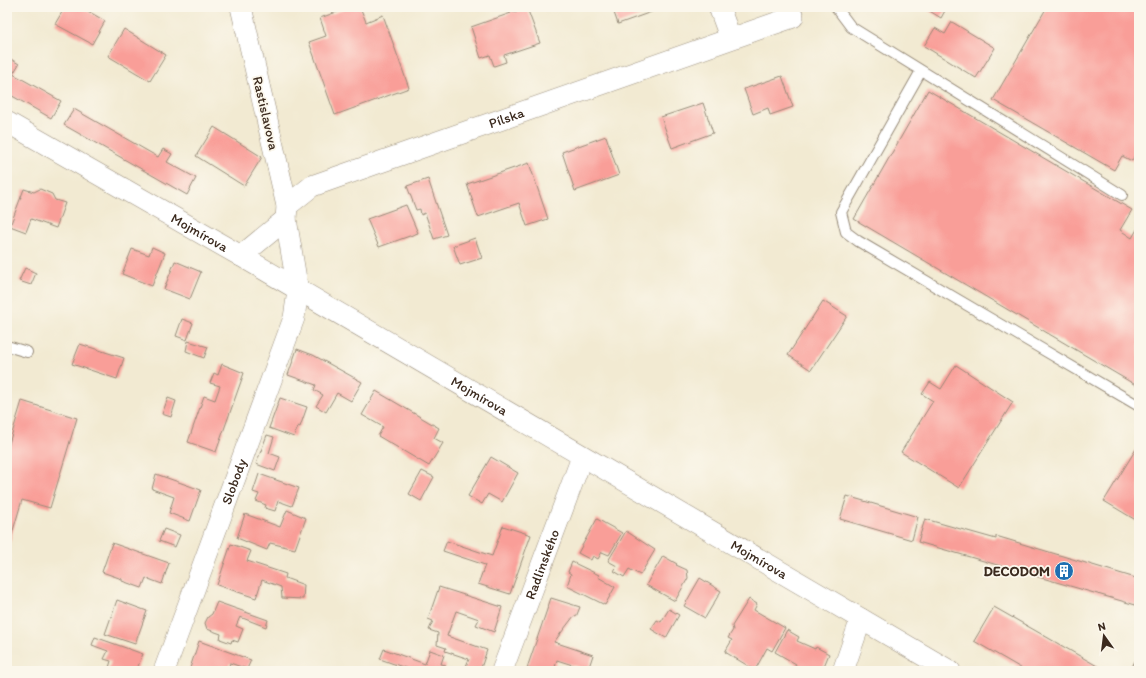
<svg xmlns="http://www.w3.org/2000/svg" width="1146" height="678" font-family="Itim,sans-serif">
<rect width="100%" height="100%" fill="#fbf7ec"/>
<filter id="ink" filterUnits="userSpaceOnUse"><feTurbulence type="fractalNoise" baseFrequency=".025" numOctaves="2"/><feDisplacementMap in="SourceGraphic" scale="8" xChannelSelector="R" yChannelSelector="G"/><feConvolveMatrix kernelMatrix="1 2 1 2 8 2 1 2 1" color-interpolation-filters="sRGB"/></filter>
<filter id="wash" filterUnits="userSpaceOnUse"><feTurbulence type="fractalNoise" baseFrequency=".012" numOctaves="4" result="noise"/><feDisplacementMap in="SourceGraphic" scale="16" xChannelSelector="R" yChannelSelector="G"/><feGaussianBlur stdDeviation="0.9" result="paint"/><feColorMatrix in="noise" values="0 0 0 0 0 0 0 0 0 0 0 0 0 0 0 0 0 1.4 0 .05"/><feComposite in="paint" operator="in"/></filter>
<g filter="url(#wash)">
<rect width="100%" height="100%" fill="#f2ead2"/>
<g id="blocks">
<path fill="#f99e98" d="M65 7H81L105 21 92 44 55 24Z
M351 7H360L366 22 383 15 409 88 335 115 309 42 326 36 320 18Z
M612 7H653L654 11 618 24Z
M923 7H947L941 18Z
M1047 7H1139V147L1132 161 1122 156 1114 170 993 100Z
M527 8 540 43 504 55 506 62 494 66 490 55 481 58 471 27 511 13 510 10 513 9 514 12Z
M952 22 995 48 976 78 924 46 935 28 945 34Z
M124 29 166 55 150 81 108 56Z
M9 58 19 64 13 74 61 101 51 118 7 93V62Z
M782 76 793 107 770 115 768 108 753 114 744 89Z
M928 90 1132 210 1120 230 1132 238 1139 226V387L854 219Z
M703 103 713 133 672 148 661 117Z
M74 109 158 157 163 149 172 154 167 162 196 178 187 195 64 125Z
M214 127 262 157 244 186 196 156Z
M606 136 619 175 575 191 562 152Z
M529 163 548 219 527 226 519 203 478 217 467 184Z
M428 179 447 235 434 239 425 213 421 215 420 209 416 210 407 186Z
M24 189 34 192 40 189 52 194 55 200 65 203 56 228 31 219 26 232 10 226Z
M406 205 418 233 379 247 367 219Z
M475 238 482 258 460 265 453 246Z
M152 247 165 253 152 286 122 274 132 249 149 255Z
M175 261 201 272 190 299 164 289Z
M25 268 36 273 31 285 19 281Z
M823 301 847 316 811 370 788 355Z
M182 319 193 323 187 340 176 336Z
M188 341 208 347 204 358 186 351Z
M80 344 124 358 117 379 72 364Z
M297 349 313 355 362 382 351 401 337 393 326 412 316 406 323 395 314 390 316 385 288 375Z
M222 364 244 373 216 452 188 442 204 396 215 400 220 386 210 383 214 373 218 375Z
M956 365 1013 402 959 488 901 452 933 401 922 394 930 382 941 389Z
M376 391 439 428 434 438 443 443 429 466 378 436 383 427 362 415Z
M168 398 176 401 171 417 162 414Z
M280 398 307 407 300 427 298 426 294 437 269 428Z
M22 401 77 418 50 508 22 500 7 551V450Z
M267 435 274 437 269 453 280 457 275 471 256 464Z
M1136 449 1139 451V522L1104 501Z
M491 457 518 473 502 502 488 494 482 504 468 496Z
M422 471 434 477 421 501 409 494Z
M156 474 201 490 190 521 169 513 174 497 152 489Z
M259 474 299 488 292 506 278 501 275 511 265 508 266 505 256 501 259 494 253 492Z
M847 496 918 517 912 540 840 519Z
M287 510 306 518 295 549 270 543 267 550 237 538 245 514 280 527Z
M597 519 622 533 609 555 602 552 598 559 593 556 591 560 578 553Z
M925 519 996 539V536L1139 579V606L918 542Z
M503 526 531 535 510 594 478 584 485 565 443 551 447 541 492 556Z
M164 529 180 535 175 547 159 541Z
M626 531 655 550 640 575 629 569 624 577 614 571 617 566 608 561Z
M112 543 169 563 162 584 146 578 142 588 122 581V579L102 572Z
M231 544 251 551 247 561 286 574 285 578 304 585 303 599 282 598 281 587 262 580 256 598 217 585Z
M663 556 677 564 676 565 687 570 688 578 675 601 646 585Z
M572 562 599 575 598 577 615 587 605 605 567 586 571 574 568 572Z
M700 578 721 591 705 618 684 606Z
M439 587 502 607 494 632 476 625 479 619 456 611 447 636 487 650 480 671H464L469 659 445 651 446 648 437 645 438 633 429 630 433 621 428 619Z
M551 598 580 607 576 617 574 616 554 642 593 655 588 670 557 660 554 671H535L527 668Z
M749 599 757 604 754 610 785 628 772 651 767 648 755 670 725 652 732 640 728 638 733 630 732 626Z
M117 600 147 611 135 644 105 634Z
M217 602 268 620 266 627 240 617 236 626 243 629 238 642 232 640 231 643 220 639 221 634 207 629 205 623 208 617 212 614Z
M994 607 1106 671H1026L974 641Z
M669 609 679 615 666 638 651 629 657 620 661 622Z
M787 630 799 637 797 641 815 649 816 647 829 654 822 671H793L796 664 775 652Z
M95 637 143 654 136 671H108L111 661 104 659 108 651 92 645Z
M199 641 251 660 247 669 230 663 227 671H189Z
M384 649 425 664 430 650 444 655 441 664 446 665 444 671H414L380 659Z
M1135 661 1139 663V671H1130Z"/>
</g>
</g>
<g filter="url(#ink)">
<use href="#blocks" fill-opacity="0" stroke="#968a78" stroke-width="1"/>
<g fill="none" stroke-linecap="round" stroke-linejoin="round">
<defs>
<path id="lane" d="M836 7 851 27 1122 195
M921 71 841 212 846 232 858 241 1139 406
M7 346 27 352"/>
<g id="street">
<path d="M719 7 730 37"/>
<path id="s1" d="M7 122 241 256 950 671"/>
<path id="s2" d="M287 206 312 186 793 17"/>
<path d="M241 256 286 219 287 206 241 7"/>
<path id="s3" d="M164 671 294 318 298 291 286 219"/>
<path id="s4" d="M502 671 582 457"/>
<path d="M843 671 861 619"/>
</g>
</defs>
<use href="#lane" stroke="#968a78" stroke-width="12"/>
<use href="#street" stroke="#968a78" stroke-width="22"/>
<use href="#lane" stroke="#fff" stroke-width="10"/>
<use href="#street" stroke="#fff" stroke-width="21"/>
</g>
</g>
<defs>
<symbol id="building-disc" viewBox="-11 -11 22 22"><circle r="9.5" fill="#1f6fb2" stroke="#fbf7ec"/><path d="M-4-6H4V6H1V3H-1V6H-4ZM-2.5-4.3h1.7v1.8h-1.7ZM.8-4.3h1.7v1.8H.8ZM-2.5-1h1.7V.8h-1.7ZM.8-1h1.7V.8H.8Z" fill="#fff"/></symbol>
</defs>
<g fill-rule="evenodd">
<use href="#building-disc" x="1053" y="560" width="22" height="22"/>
</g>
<g text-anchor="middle" stroke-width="3.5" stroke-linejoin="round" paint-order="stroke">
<g font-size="14" fill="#3b2a1e" stroke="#fbf7ec">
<text transform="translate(266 113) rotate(77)" y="5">Rastislavova</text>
<text dy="5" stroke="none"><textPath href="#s2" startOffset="238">Pílska</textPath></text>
<text dy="5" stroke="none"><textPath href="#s1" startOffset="222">Mojmírova</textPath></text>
<text dy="5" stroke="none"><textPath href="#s1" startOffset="546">Mojmírova</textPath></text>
<text dy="5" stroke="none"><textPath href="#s3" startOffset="202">Slobody</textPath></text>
<text dy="5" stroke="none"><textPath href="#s1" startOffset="870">Mojmírova</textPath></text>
<text dy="5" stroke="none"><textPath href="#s4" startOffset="114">Radlinského</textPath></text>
</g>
<g font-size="14" font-weight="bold" fill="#3b2a1e" stroke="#fbf7ec" text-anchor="end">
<text x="1050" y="576">DECODOM</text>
</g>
</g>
<rect width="1146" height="678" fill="none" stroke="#fbf7ec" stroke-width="24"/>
<g transform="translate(1104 636) rotate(346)" stroke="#fbf7ec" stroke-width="3" paint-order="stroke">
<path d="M0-3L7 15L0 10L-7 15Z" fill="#3b2a1e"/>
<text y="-6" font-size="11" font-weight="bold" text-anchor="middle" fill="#3b2a1e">N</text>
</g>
</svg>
